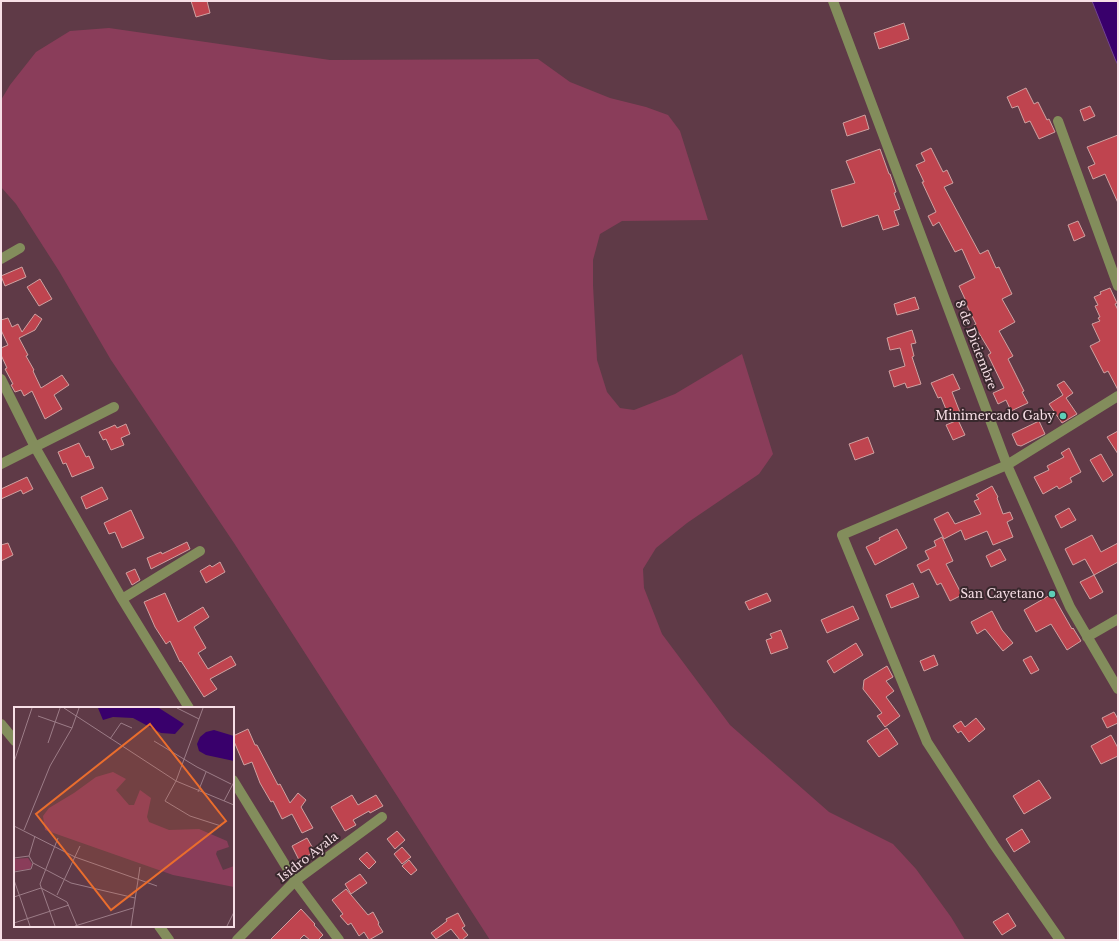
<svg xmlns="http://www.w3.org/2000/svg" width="1119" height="941" font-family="'Libre Baskerville',serif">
<rect width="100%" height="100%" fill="#5f3a47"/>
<path fill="#8a3d5a" d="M109 28 330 60 538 59 570 82 610 98 646 107 668 115 680 131 708 220 622 221 600 234 593 260V285L597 360 607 392 620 408 634 410 675 394 742 354 773 454 759 474 687 523 656 548 643 569 644 588 662 634 730 725 829 812 893 844 916 869 951 917 965 940H490L234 543 111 360 59 271 16 204 1 187V100L10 85 36 52 70 31Z"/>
<path fill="#39006c" stroke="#724391" d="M1092 1H1118V65L1115 59Z"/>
<path fill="#bf444f" stroke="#cfa1a1" d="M191 1H207L210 13 196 17Z
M904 23 909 39 879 49 874 33Z
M1026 88 1034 104 1038 102 1047 120 1049 119 1055 132 1039 139 1030 121 1025 123 1018 106 1012 108 1007 97Z
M1090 106 1095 116 1084 121 1080 110Z
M865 115 869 129 847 136 843 123Z
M1118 135V203L1105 174 1093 179 1088 167 1095 164 1087 147Z
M931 148 943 172 947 170 953 183 944 187 980 254 988 250 996 268 999 267 1012 294 1002 299 1015 322 999 331 1013 356 1008 359 1024 391 1022 392 1028 403 1011 411 1006 400 998 404 993 393 1004 388 988 355 991 353 974 325 976 324 964 300 965 299 959 286 975 278 962 249 955 252 939 222 933 226 928 216 936 212 922 182H924L916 165 925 161 921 153Z
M880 149 889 174H890L896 192 894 193 900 209 894 211 899 225 883 230 878 215 842 227 831 190 855 183 846 161Z
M1078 221 1085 236 1074 241 1068 225Z
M22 267 26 277 5 286 1 276Z
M40 279 52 299 39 306 27 287Z
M1110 288 1117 303 1115 304 1118 310V390L1108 371 1104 373 1090 346 1100 341 1092 324 1100 321 1098 318 1100 317 1095 306 1098 305 1094 297 1101 294 1100 292Z
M915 297 919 309 897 315 894 304Z
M35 314 42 319 35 330 19 338 28 355 26 356 34 370 33 371 41 388 62 375 69 385 54 395 62 409 45 419 32 391 24 396 21 390 15 392 11 385 13 384 5 369 7 368 1 355V348L8 345 1 330V320L8 318 12 327 18 324 22 332Z
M912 330 916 343 911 344 914 356 912 357 921 384 907 388 905 383 894 387 889 371 905 366 900 348 890 350 887 338Z
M953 374 960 389 952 392 961 415 950 419 941 397 938 398 931 383Z
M1064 381 1073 393 1066 398 1077 414 1062 423 1049 404 1063 395 1057 385Z
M958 420 965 435 953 440 946 425Z
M1039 421 1045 434 1021 446 1017 445 1012 434Z
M126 424 130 434 121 438 124 445 111 450 106 439 103 440 99 432 115 425 117 428Z
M1118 431V454L1107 437Z
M868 437 874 453 855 460 849 444Z
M79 443 86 457 89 456 94 468 72 477 66 463 63 464 58 452Z
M1069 448 1081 472 1070 478 1072 482 1059 489 1057 486 1043 494 1034 477 1049 470 1047 466 1064 457 1061 453Z
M1101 454 1113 475 1103 482 1090 460Z
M27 477 33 489 23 494 21 490 1 499V489Z
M992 486 998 497 997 498 1003 514 1010 512 1013 519 1007 522 1013 537 993 545 987 531 965 540 961 530 944 539 934 519 948 512 955 524 981 514 974 501 979 499 976 495Z
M102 487 108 499 86 509 81 497Z
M1069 508 1076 520 1061 528 1055 516Z
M131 510 144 538 122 548 115 532 109 534 104 523Z
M897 529 907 548 875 565 866 547 880 540 879 538Z
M1092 535 1101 552 1118 543V562L1094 575 1085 559 1073 565 1065 549Z
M942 537 953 561 946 564 962 595 950 601 941 583 937 585 929 569 921 573 917 565 929 559 925 551 936 546 934 541Z
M187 542 190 549 151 569 147 558 161 552 162 554Z
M8 543 13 555 1 561V545Z
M1000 549 1006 560 991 567 986 556Z
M220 562 225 572 206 583 200 571 210 565 212 567Z
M135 569 140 580 132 585 126 573Z
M1094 575 1103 592 1090 599 1080 582Z
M913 583 919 597 891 608 886 595Z
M165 593 178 622 203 607 209 617 194 627 206 648 198 653 208 669 231 656 236 665 210 679 217 689 204 697 181 661 180 662 170 641 166 644 155 627 144 602Z
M767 593 771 601 749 610 745 602Z
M1052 594 1072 629 1073 628 1081 641 1067 650 1051 624 1036 632 1024 610Z
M853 606 859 619 827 633 821 620Z
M992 611 1002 630 1013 643 1003 651 985 629 977 634 971 622Z
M781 630 788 648 771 654 766 640 772 638 770 634Z
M856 643 863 655 834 673 827 661Z
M934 655 938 665 924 671 920 661Z
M1031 656 1039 670 1031 674 1023 660Z
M887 666 893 677 886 681 894 691 886 697 900 716 885 727 877 716 882 713 863 689 864 680Z
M1114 712 1118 719V723L1107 728 1102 718Z
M976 718 985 729 969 742 961 731 958 733 953 726 961 721 965 727Z
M887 728 898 744 879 757 867 741Z
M248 729 255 745H257L278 785 280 784 290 803 298 793 306 800 301 807 313 828 302 833 292 814 282 819 273 801 271 802 260 783 252 762 244 765 233 739V736Z
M1111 735 1118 748V756L1101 764 1091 746Z
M1039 780 1051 798 1024 814 1013 796Z
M352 795 358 805 376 795 383 806 370 813 369 811 353 820 356 825 345 831 331 807Z
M1022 829 1030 842 1014 852 1006 839Z
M397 831 405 840 395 849 387 839Z
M307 838 315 852 299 860 292 846Z
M402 847 411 857 402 864 394 854Z
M367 852 376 862 369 869 359 859Z
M409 860 417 870 411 875 402 866Z
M360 874 367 883 351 894 345 884Z
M346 889 368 915 373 912 379 923 378 924 383 932 369 940 364 932 359 936 351 923 348 925 340 916 343 914 332 900Z
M301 909 315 924 314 925 323 935 318 940H310L304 935 299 940H270Z
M458 913 465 926 462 928 468 935 462 940H460L451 929 436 939 431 933 447 921 446 919Z
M1008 913 1016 926 1002 935 993 922Z"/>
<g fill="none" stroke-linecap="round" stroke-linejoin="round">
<path stroke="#838d5c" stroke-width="10" d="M833 1 1007 465 1070 607 1118 689
M1058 121 1118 286
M1 259 20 248
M1 379 35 447 122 599 189 708
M1 464 114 407
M122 599 200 551
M1087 637 1118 619
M1 724 15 741
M233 780 295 881 339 940
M159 926 169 940
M237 940 295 881 382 817
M1060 940 994 845 927 742 842 535 1007 465 1118 396"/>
</g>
<g fill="#5eceb8" stroke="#39282d" stroke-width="1.5">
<circle cx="1063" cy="416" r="4"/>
<circle cx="1052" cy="594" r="4"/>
</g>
<g text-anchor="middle" stroke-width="4" stroke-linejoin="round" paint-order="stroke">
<g font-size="12" fill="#f7dfe6" stroke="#39282d">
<text transform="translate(976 345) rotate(69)" y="4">8 de Diciembre</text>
<text transform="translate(308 857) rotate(-38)" y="4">Isidro Ayala</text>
</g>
<g font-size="12" fill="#f7dfe6" stroke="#39282d" text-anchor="end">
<text x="1055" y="420">Minimercado Gaby</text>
<text x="1044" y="598">San Cayetano</text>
</g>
</g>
<g transform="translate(14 707)">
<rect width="220" height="220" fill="#5f3a47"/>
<path d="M99 65 112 72 102 83 115 98H120L126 83 137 91 133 110 135 115 155 123 185 122 213 134 215 140 203 144 202 147 209 163 220 159V180L159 168 31 123 29 109 35 101 60 86 82 70ZM14 151 18 157 16 162 0 164V152Z" fill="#8a3d5a"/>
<path d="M84 1H145L170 17 161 27 147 26 119 11 99 10 89 13ZM200 23 220 29V54L192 48 185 44 183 37 186 30 192 25Z" fill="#39006c"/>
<path fill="none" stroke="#9c7c87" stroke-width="1" d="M50 1 162 74 220 98M163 1 185 12M189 1 162 74 151 94 176 109 207 119M24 9 58 21M96 32 107 16 118 21M140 34 183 60 217 77M34 36 46 1M0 55 18 1M184 85 192 65M210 94 220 75M0 119 61 150 143 179M10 123 36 59 58 21 65 1M21 129 15 149 19 156 57 176 121 191M0 151 15 149M0 165 17 162 19 156M0 173 16 219M27 181 53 195 63 219M43 188 66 139M0 190 27 181M0 216 55 198M41 219 26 177 44 131M61 219 119 201M117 219 126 160M213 219 220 205"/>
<path fill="#ea6d2d" fill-opacity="0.15" stroke="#ea6d2d" stroke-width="2" d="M136 17 212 114 97 203 22 107Z"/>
<rect width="220" height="220" fill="none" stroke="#f7dfe6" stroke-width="2"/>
</g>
<rect width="1119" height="941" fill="none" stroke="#f7dfe6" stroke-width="4"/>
</svg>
